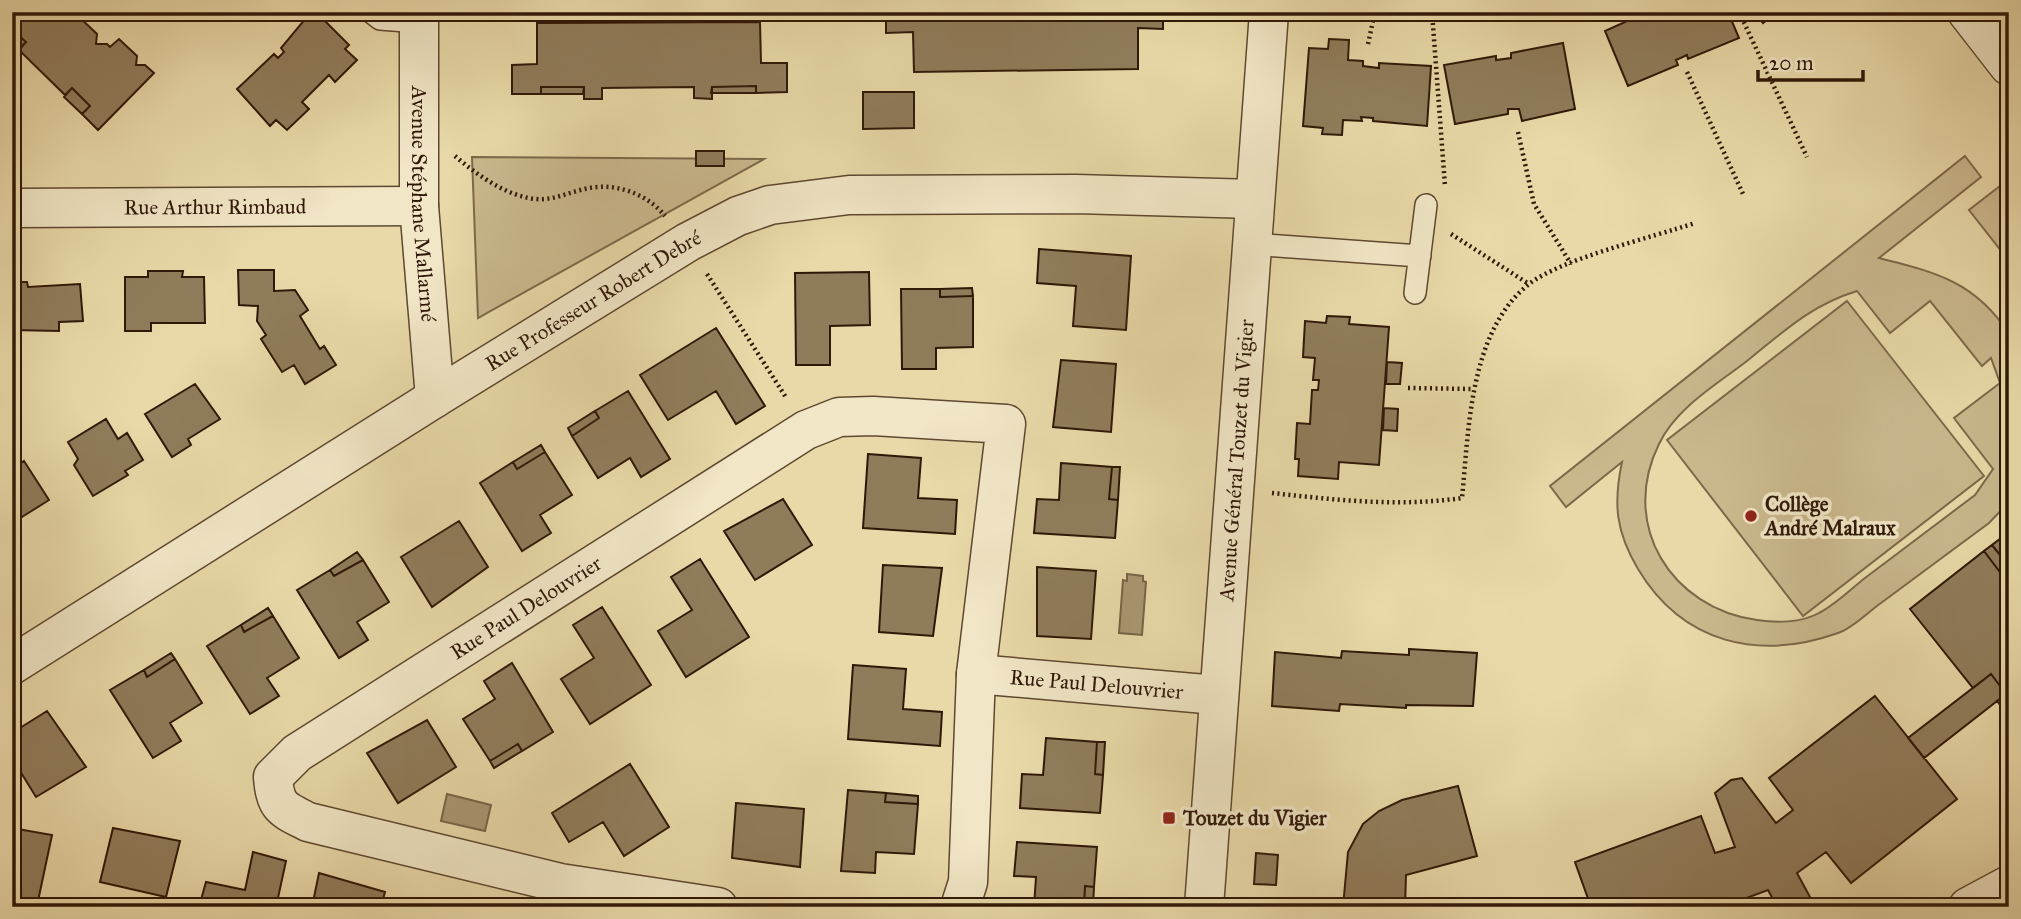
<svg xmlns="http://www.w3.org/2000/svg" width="2021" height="919" font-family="'IM FELL Great Primer',serif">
<rect width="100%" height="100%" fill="#e9d9a8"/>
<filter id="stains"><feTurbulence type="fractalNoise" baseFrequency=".00286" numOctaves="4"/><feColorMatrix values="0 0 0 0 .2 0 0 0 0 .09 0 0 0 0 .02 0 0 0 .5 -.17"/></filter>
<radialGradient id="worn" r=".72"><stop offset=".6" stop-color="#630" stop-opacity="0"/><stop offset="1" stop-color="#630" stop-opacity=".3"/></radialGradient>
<path fill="#cab88d" stroke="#7d684a" stroke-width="2" fill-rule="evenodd" d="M1965 156 1981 177 1879 258C1935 272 1976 282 2009 334V502L1989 523C1953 550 1917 576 1881 603 1868 612 1853 628 1838 633 1759 661 1683 644 1638 569 1616 532 1613 504 1622 462L1566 507 1550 486ZM1857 291 1890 333 1930 301 1982 366 1991 358 2000 383 1954 418 1993 469 1975 495C1938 523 1902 550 1865 578 1851 589 1835 605 1819 613 1801 623 1776 623 1757 620 1671 608 1619 525 1659 444 1676 408 1716 385 1747 361 1783 332 1811 305 1857 291Z
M472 157 764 159 478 318Z
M2009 179V261L1969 210Z
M1847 301 1984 476 1803 616 1667 440Z"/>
<path fill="#aa9772" stroke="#796448" stroke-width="2" d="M1127 574 1143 576V581L1146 582 1142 635 1119 633 1123 580 1127 581Z
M447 794 491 805 485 831 441 821Z"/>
<path fill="#907c5b" stroke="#301808" stroke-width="2" d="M12 12H67V16H78L97 34 96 44H107L110 47 119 39 137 56 136 65H145L154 73 98 130 82 114 90 106 72 88 65 95 19 50 26 42 12 29Z
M311 12H316L349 45 345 49 357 60 335 82 329 75 302 102 309 109 287 130 276 120 270 126 237 89 274 54 278 58 284 52 281 48Z
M886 12H1163V29L1138 28V69L914 72 913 32 886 33Z
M1647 12H1728L1739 38 1688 59 1687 55 1676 60 1678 65 1628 86 1605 31Z
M1755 12H1777L1763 23Z
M760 22 761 63H787V92L756 93V86L712 87V99L694 98V87L602 88V99H584V87H541V94H512V65L537 64V23Z
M12 29 26 42 17 51 12 47Z
M1329 39 1349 40 1348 60 1363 61V66L1379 68V63L1431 66 1427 126 1373 121V118L1361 117 1362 121 1343 120 1342 135 1322 134 1323 128 1303 126 1309 48 1328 49Z
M1563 43 1575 109 1522 121 1519 109H1508V114L1455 124 1444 65 1496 56V60L1511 58V53Z
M756 86V93H711L712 87Z
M541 87H584L583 94H541Z
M72 88 90 106 82 114 64 97Z
M863 92H914V128L863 129Z
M696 151H724V166H696Z
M1039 249 1131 256 1126 330 1073 326 1076 286 1037 283Z
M238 270H274V291L295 290 308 310 300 316 320 349 324 346 336 365 305 384 294 365 282 372 261 339 266 335 257 321 258 306 239 305Z
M148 271H183L182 277H204L205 323H151V331H125V277H148Z
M869 272 870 325 830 326V365H796L795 273Z
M12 282H27L28 287 80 284 83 321 59 322V331L12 330Z
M972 288 973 296 940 297V289Z
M901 289H940V297L973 296V347L936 348V369H902Z
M1327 316 1350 317 1349 324 1389 327 1379 465 1339 462 1338 479 1298 476 1299 459H1295L1297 423 1310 424 1312 390H1318L1319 380H1313L1315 358 1303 357 1305 321 1326 323Z
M716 328 765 406 736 424 716 391 668 420 640 375Z
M1061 360 1116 364 1111 432 1053 427Z
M1387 362 1402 363 1400 384H1386Z
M195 384 220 419 188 439 191 445 172 457 145 414Z
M628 391 670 459 641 477 630 458 598 478 572 436 599 418 595 411Z
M1384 408 1398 409 1397 431 1383 430Z
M595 411 599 418 572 436 568 428Z
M106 419 118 439 127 433 143 460 125 471 128 475 93 496 74 465 78 459 68 442Z
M541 445 545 452 517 469 513 462Z
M545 452 572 495 540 515 551 533 522 551 480 483 513 462 517 469Z
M868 454 921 458 918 498 957 500 955 534 863 528Z
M24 461 49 500 22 517 20 514 12 519V469Z
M1061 463 1112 467 1109 499 1118 500 1115 538 1034 533 1037 499 1059 500Z
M1112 467H1120L1118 500 1109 499Z
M783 499 812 545 755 580 724 531Z
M459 521 488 567 432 607 401 557Z
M2009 532V566L1992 545Z
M1992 545 2009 566V584L1984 551Z
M1984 551 2009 584V716L1997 701 2006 694 1991 674 1973 688 1910 609Z
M357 552 363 560 334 576 330 570Z
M700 559 749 637 686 677 658 631 692 610 671 577Z
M363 560 389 602 357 622 368 640 339 658 297 590 330 570 334 576Z
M883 565 942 568 933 636 879 632Z
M1037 567 1096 571 1091 639 1037 636Z
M602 607 651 685 590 724 561 679 594 658 573 625Z
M268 608 273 616 244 632 241 625Z
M273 616 299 658 267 678 279 696 250 714 207 646 241 625 244 632Z
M1409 649 1477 653 1473 706 1406 705V708L1340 704 1339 711 1272 706 1275 652 1341 658 1342 651 1409 655Z
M171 653 175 659 147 677 144 670Z
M175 659 202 703 170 723 181 741 153 758 110 690 144 670 147 677Z
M512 663 553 732 522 751 518 744 490 761 463 719 495 699 484 681Z
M853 665 906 669 903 709 942 712 940 746 848 739Z
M1991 674 2006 694 1924 758 1908 738Z
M1875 696 1957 799 1851 883 1826 852 1797 873 1810 897 1798 907H1777L1768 890 1733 903 1735 907H1591L1575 862 1701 816 1715 853 1735 847 1715 793 1731 780 1742 778 1776 823 1793 810 1769 778Z
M47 711 86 767 36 797 12 758V733Z
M427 720 456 767 398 803 367 753Z
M1046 738 1097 742 1095 774 1103 775 1100 813 1020 808 1022 774 1043 775Z
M1097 742H1105L1103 775 1095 774Z
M518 744 522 751 494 768 490 761Z
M630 764 669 827 624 856 603 822 569 842 552 813Z
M1458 786 1477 856 1406 875 1405 907H1343L1348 852 1363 824 1379 811 1402 800Z
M848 790 886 793 885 802 918 804 914 854 876 852 875 873 841 871Z
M886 793 918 796V804L885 802Z
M736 803 804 809 800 867 732 858Z
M12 828 52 835 38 901 12 897Z
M113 828 180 841 166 897 100 882Z
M1017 842 1097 847 1094 887 1085 886 1084 907H1034L1036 877 1014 876Z
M253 852 286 861 276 907H199L206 882 245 890Z
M1256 853 1278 855 1276 885 1254 884Z
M319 873 385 892 381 907H312Z
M1085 886 1094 887 1093 907H1084Z"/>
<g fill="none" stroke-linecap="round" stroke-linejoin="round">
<defs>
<path id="lane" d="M371 12 380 19 419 22
M1251 244 1420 256
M1415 293 1426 205"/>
<g id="street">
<path id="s1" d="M419 12V206L435 398"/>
<path d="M1967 12 2009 66"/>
<path id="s2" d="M12 208 419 206"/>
<path id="s3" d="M12 665 435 398 688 242 738 216 770 205 849 195 1076 194 1254 199"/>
<path id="s4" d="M976 674 1217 695"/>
<path id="s5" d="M718 907 560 883 308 822C283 809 275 808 273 777L297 753 806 430 839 417 873 416 1006 424 976 674 968 882 960 907"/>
<path id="s6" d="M1204 907 1269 12"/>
<path d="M1968 907 2009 885"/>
</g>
</defs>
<use href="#lane" stroke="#5e4830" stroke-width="24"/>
<use href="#street" stroke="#5e4830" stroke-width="41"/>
<path stroke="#301808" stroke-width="4.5" stroke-dasharray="2 3.5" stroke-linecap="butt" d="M1432 12 1445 186
M1495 12V14
M1739 12 1807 157
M1368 44 1375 12
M1687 72 1743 194
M1518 132 1534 204 1571 264
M455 156C476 174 506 196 535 199 557 201 576 188 598 187 623 185 650 197 665 216
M1451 234 1529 284
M707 274 787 399
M1408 388 1473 389
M1272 493C1335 500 1399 507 1462 498 1469 429 1469 332 1529 284 1561 259 1653 237 1695 223"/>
<use href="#lane" stroke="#f1e6c6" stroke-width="21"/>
<use href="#street" stroke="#f1e6c6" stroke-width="38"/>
</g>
<g fill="#8f2418" stroke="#f1e6c6" stroke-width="2.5">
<circle cx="1751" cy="516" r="7"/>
<rect x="1162" y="811" width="14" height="14" rx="3.5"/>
</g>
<g text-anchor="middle" stroke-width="7" stroke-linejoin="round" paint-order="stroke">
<g font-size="21" fill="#301808" stroke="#f1e6c6">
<text dy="7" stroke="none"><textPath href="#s1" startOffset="192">Avenue Stéphane Mallarmé</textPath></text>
<text dy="7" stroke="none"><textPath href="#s2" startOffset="203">Rue Arthur Rimbaud</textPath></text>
<text dy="7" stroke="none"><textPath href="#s3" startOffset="686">Rue Professeur Robert Debré</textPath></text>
<text dy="7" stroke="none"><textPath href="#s6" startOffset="448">Avenue Général Touzet du Vigier</textPath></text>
<text dy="7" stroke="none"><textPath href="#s5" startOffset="786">Rue Paul Delouvrier</textPath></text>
<text dy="7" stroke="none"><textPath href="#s4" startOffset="121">Rue Paul Delouvrier</textPath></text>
</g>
<g font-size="21" font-weight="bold" fill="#301808" stroke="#f1e6c6" text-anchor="start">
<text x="1765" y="511">Collège<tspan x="1765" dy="24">André Malraux</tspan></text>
<text x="1183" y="825">Touzet du Vigier</text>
</g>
</g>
<rect width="2021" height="919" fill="none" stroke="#e9d9a8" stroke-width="42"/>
<rect x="14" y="14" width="1993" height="891" fill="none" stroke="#301808" stroke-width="3.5"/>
<rect x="21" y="21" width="1979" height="877" fill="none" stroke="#301808" stroke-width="2"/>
<path d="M1758 70v10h105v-10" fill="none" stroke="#301808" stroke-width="3.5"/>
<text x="1769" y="70" font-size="21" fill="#301808" stroke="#f1e6c6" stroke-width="5" paint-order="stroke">20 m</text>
<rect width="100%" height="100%" filter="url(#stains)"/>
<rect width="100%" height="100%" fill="url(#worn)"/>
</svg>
